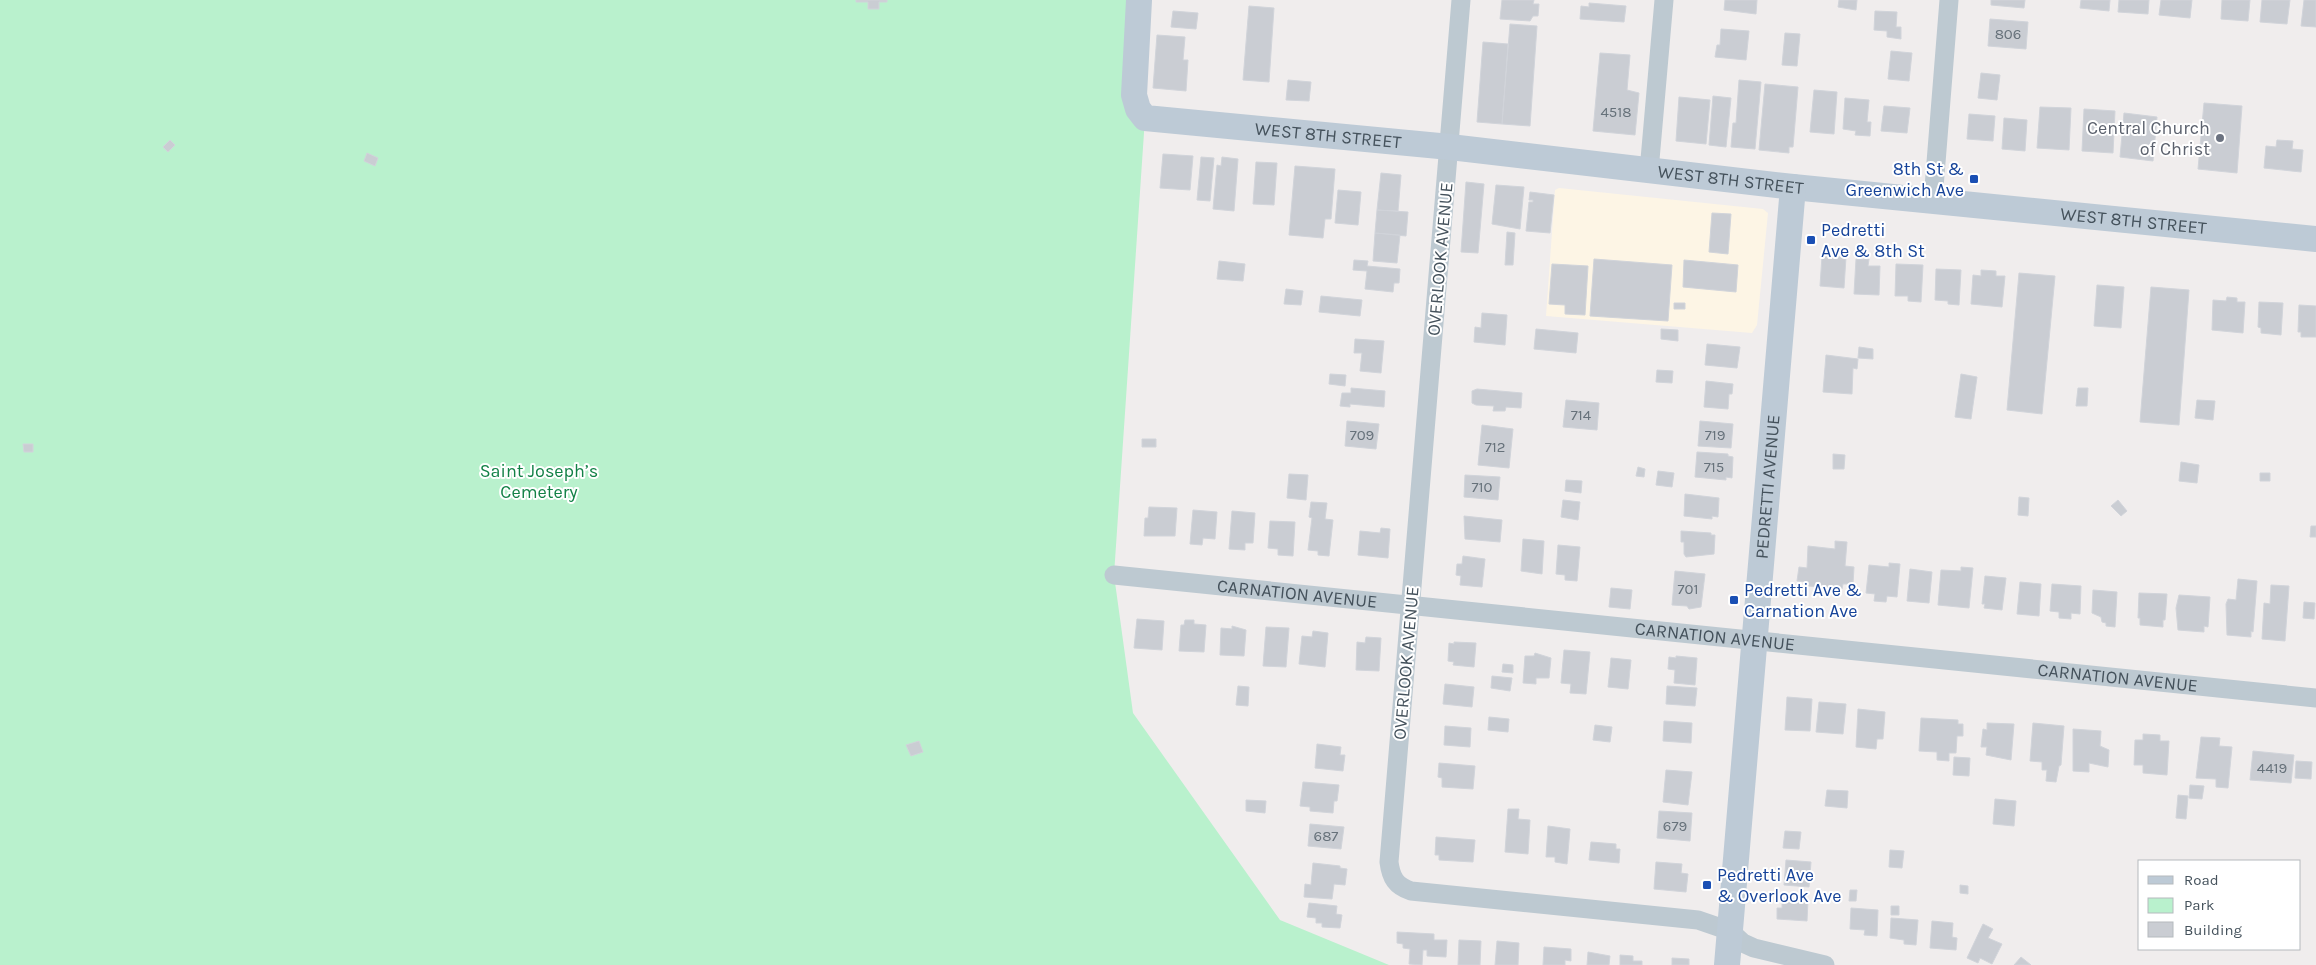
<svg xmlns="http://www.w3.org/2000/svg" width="2316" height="965" font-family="Karla,sans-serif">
<rect width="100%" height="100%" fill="#f0eded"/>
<path fill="#fdf5e5" d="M1559 188 1763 209 1768 213 1757 325 1752 333 1546 316 1555 190Z"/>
<path fill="#b9f1cd" d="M0 0H1139L1145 118 1114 575 1133 713 1280 920 1389 965H0Z"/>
<path fill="#cacdd3" stroke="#d1d4da" d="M856 0H887V2H879V9H868V2H856Z
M1502 0H1534L1533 4H1539L1538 16H1533L1530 21 1500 19Z
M1725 0H1757L1756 14 1724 10Z
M1839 0H1857L1856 10 1838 7Z
M1991 0H2025L2024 8 1991 5Z
M2081 0H2110L2109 11 2080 8Z
M2119 0H2149L2148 14 2118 12Z
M2161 0H2192L2190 18 2159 15Z
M2222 0H2250L2248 21 2221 19Z
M2262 0H2290L2287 24 2260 22Z
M2304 0H2316V27L2301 26Z
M1589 3 1626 6 1624 22 1580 19 1581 6 1589 7Z
M1249 6 1274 8 1269 82 1243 80Z
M1173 11 1198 13 1196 29 1171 27Z
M1875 11 1897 12 1896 27H1901V39L1887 37V31L1874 30Z
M1990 19 2028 22 2026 49 1988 46Z
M1510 24 1537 26 1530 126 1502 124Z
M1721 29 1749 31 1746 60 1715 57 1717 45H1720Z
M1785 33 1800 34 1797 66 1782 65Z
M1157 35 1185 37 1183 60H1188L1186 91 1153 88Z
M1483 42 1508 44 1502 124 1477 122Z
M1891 51 1912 53 1909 81 1888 79Z
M1600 53 1630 55 1627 90 1639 93 1635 135 1593 131Z
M1981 73 2000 75 1997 100 1978 98Z
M1288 80 1311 82 1309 101 1286 100Z
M1739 80 1761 82 1755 149 1731 147 1733 123H1736Z
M1765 84 1798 87 1793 147H1789V153L1759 150Z
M1814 90 1837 92 1834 134 1810 132Z
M1713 96 1731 98 1726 147 1709 145Z
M1679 97 1710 100 1706 144 1676 141Z
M1845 98 1869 100 1867 122H1871L1870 136 1855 135 1856 131 1843 129Z
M2204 103 2242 106 2237 173 2198 169Z
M1884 106 1910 108 1907 133 1881 131Z
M2040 107 2071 108 2069 150 2037 148Z
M2084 109 2115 111 2113 153 2082 151Z
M2124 113 2157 117 2153 161 2120 157Z
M1969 114 1995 116 1993 141 1967 139Z
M2004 118 2027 120 2025 151 2002 149Z
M170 140 175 145 168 152 163 147Z
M2277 140 2293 141 2292 149 2303 150 2301 172 2264 168 2266 146 2276 147Z
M367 153 378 158 375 166 364 161Z
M1163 154 1193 156 1190 190 1160 188Z
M1201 157 1214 158 1210 201 1197 200Z
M1222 157 1238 159 1234 211 1213 209 1217 165 1221 166Z
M1256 162 1277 163 1274 205 1253 204Z
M1295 166 1335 169 1331 219H1325L1323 238 1289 235Z
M1381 173 1401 175 1398 211 1377 210Z
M1466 182 1484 184 1478 253 1461 252Z
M1496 185 1524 187 1520 229 1492 224Z
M1338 190 1361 192 1358 225 1335 223Z
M1530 192 1554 195 1550 233 1526 231 1529 202H1533V200H1529Z
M1377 210 1408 212 1406 236 1375 233Z
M1712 213 1731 214 1728 254 1709 252Z
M1507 232 1515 233 1513 265H1505Z
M1375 233 1400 235 1397 263 1373 261Z
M1822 256 1846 257 1844 288 1820 286Z
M1594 259 1672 265 1668 321 1590 316Z
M1856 259H1869L1868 266H1880L1879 295 1854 294Z
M1354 260 1368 261 1367 266 1400 269 1399 283H1394L1393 292 1365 289 1367 271 1353 270Z
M1684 260 1738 265 1736 292 1683 287Z
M1219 261 1245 264 1243 281 1217 279Z
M1552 264 1588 266 1585 315 1565 314V305L1549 304Z
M1896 264 1923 265 1921 302 1908 301V296H1895Z
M1936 269 1961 270 1959 305 1948 304V301L1935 300Z
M1981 270 1996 271V276H2005L2002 307 1971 304 1973 275 1981 276Z
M2019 273 2055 276 2042 414 2007 410Z
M2097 285 2124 287 2121 328 2094 326Z
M2151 287 2189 290 2179 425 2140 422Z
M1286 289 1303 291 1301 305 1284 304Z
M1321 296 1362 300 1360 316 1319 312Z
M2227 297 2237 298V302H2245L2243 333 2212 330 2213 300 2226 301Z
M2259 302 2283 303 2281 335 2261 333V328L2258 327Z
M1674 303H1685V309H1674Z
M2299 305 2316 306V337H2301V332H2298Z
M1482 313 1507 315 1505 345 1474 342 1475 327 1481 328Z
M1536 329 1578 333 1576 353 1534 349Z
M1661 329 1678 330V341L1661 339Z
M1355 339 1384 341 1381 373 1360 371 1362 353H1354Z
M1707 344 1740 347 1737 368 1705 365Z
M1859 347 1873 349V359L1858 358Z
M1826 355 1858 359 1857 369 1853 368 1852 394 1823 392Z
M1657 370 1673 371 1672 383 1656 382Z
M1330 374 1346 375 1345 386 1329 384Z
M1961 374 1977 377 1971 419 1955 417Z
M1706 381 1733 384 1732 394H1729L1728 409 1704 407Z
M1351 388 1385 391 1384 407 1350 404V407L1340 406 1342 393H1351Z
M2078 388H2088L2087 406H2076Z
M1477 389 1522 393 1521 408 1506 407 1505 411H1493L1494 406 1476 405 1472 403V391Z
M1566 400 1599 403 1597 430 1563 427Z
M2197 400 2215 401 2213 420 2195 418Z
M1347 421 1379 424 1376 449 1345 446Z
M1700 421 1733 424 1731 448 1698 446Z
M1482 425 1513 429 1509 468 1478 465Z
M1142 439H1156V447H1142Z
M23 444H33V452H24Z
M1697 452 1728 454V456L1733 457 1732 478 1726 477V480L1695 477Z
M1833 454 1845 455 1844 469H1833Z
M2181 462 2199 465 2197 483 2179 481Z
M1638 467 1645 469 1644 477 1636 476Z
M1658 471 1674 473 1672 487 1656 485Z
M2260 473H2270V481H2260Z
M1289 474 1308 475 1306 500 1287 498Z
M1465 475 1500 477 1498 500 1464 497Z
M1566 480 1582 481 1581 493 1565 491Z
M1685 494 1719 498 1718 517 1712 516V519L1684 516Z
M2019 497 2029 498 2028 516 2018 515Z
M1563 500 1580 502 1578 520 1561 517Z
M2118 500 2127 511 2121 516 2111 506Z
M1311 502 1327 503 1325 519 1333 520 1329 556 1318 555V551L1308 550 1312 518 1309 517Z
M1149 507 1177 508 1175 536H1144L1145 518H1148Z
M1193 510 1217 512 1215 539 1203 538 1202 545 1190 544Z
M1232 511 1255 513 1253 543H1245V550L1229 549Z
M1464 516 1502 520 1500 542 1465 539Z
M1270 521 1295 522 1293 556 1278 555V549L1268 548Z
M2311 526H2316V537H2310Z
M1381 528 1390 529 1388 558 1358 555 1360 531 1380 533Z
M1681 531 1711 533V535H1715L1714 554 1686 557 1684 554V542H1681Z
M1523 539 1544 541 1542 574 1521 571Z
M1835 541 1847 542 1845 566 1854 567 1853 584H1843L1842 589 1808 586 1809 582 1797 581 1799 567 1807 568 1808 546 1835 549Z
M1558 545 1580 547 1577 581 1565 580V575L1556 574Z
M1463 556 1485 559 1482 587 1460 585 1461 576 1456 575 1457 564H1462Z
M1889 563 1900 564 1897 597 1887 596 1886 602 1874 601 1875 594 1866 593 1869 565 1889 567Z
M1961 567 1973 568 1969 608 1938 605 1941 570 1961 571Z
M1910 569 1932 572 1929 603 1907 601Z
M1675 571 1705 574 1701 607 1689 609 1687 606 1672 605Z
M1985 576 2006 578 2002 610 1984 608 1985 604H1982Z
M2238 579 2257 581 2253 632 2251 631V637L2227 635 2226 604 2228 599 2236 600Z
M2020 582 2041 584 2039 616 2017 614Z
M2052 584 2081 586 2080 614 2071 613V619L2059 618V612L2050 611Z
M2271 585 2289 586 2285 641 2262 639 2264 603 2270 604Z
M1611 588 1632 590 1630 609 1609 607Z
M2093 590 2117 592 2115 627 2106 626V623L2102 622 2101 617 2092 613Z
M2139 593 2167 594 2165 620H2163V627L2140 625V618H2138Z
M2179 595 2210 597 2208 627 2204 626V632L2178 630 2176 608Z
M2304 602 2315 603 2314 619 2303 618Z
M1137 619 1164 621 1162 650 1134 648Z
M1185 620H1194V624L1206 625 1204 652 1179 651 1181 625H1184Z
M1232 626 1246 630 1244 656 1220 655 1221 628 1232 629Z
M1266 627 1289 628 1286 667 1263 666Z
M1313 631 1328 633 1325 667 1299 664 1302 636 1312 637Z
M1366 637 1381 638 1379 671 1356 670 1357 642 1365 643Z
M1454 642 1476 643 1474 667 1453 665 1454 662 1448 661 1449 643 1454 644Z
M1564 650 1590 652 1586 694 1570 693 1571 684 1561 683Z
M1535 653 1551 658 1549 678H1536V684L1523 683 1525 656H1534Z
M1676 656 1697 658 1695 685 1674 683 1675 670 1668 669 1669 657 1676 658Z
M1611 658 1631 660 1628 689 1608 687Z
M1503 664 1513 665V673L1502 672Z
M1492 676 1512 678 1510 691 1491 688Z
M1445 684 1474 687 1472 707 1443 704Z
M1238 686 1249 687 1248 706 1236 705Z
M1667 686 1697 688 1695 706 1666 704Z
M1787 697 1812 699 1810 731 1785 730Z
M1819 702 1846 704 1843 734 1816 732Z
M1858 709 1885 712 1883 739H1877L1876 749 1856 747Z
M1489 717 1509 719 1508 732 1488 730Z
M1921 718 1958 720V724H1963V736H1957L1956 753H1949V761L1937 760V752L1919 751Z
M1664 721 1692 723 1691 743 1663 741Z
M1987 723 2014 724 2011 760 1986 755 1987 747H1981L1983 729 1987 730Z
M2033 723 2064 726 2061 765 2059 766 2056 782 2046 781 2047 770H2042V762L2030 761Z
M1595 725 1612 727 1610 742 1593 740Z
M1445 726 1471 728 1470 747 1444 745Z
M2073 729 2101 731 2100 746 2109 750 2108 767 2089 763V772L2073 771Z
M2143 734 2160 735V741H2169L2167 775 2143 773V765H2134L2135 740H2143Z
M2201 737 2220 738 2219 746 2232 747 2228 788 2216 787V779L2196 778Z
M919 741 923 752 911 756 906 745Z
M1317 744 1341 747 1340 755H1345L1343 771 1315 768Z
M2253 751 2294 755 2291 783 2250 780Z
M1954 757 1970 758 1969 776 1953 775Z
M2296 761 2312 762 2311 779 2295 778Z
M1439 763 1475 766 1473 789 1442 787V778L1438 777Z
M1666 770 1692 772 1688 805 1663 802Z
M1303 782 1339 785 1337 801H1334L1333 813 1310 811V807L1300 806Z
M2190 785 2204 786 2202 799 2189 798Z
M1827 790 1848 791 1847 808 1825 806Z
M2178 795 2188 796 2186 819 2176 818Z
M1995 799 2016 801 2014 826 1993 824Z
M1246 800 1266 801 1265 813 1246 811Z
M1508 809H1519L1518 819 1530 820 1528 854 1505 852Z
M1659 811 1692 813 1690 841 1657 838Z
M1310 824 1344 827 1341 849 1308 846Z
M1548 826 1570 829 1567 864 1555 862V857H1546Z
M1785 831 1801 832 1799 849 1783 848Z
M1436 837 1475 840 1473 862 1439 860V855H1435Z
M1591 842 1616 844V849H1620L1619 863 1589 860Z
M1890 850 1904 851 1902 868 1889 867Z
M1786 860 1811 862 1809 887 1784 885Z
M1656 862 1682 864 1681 873 1688 874 1686 892 1654 889Z
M1313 863 1340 866V868L1347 869 1345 885 1334 884 1332 899 1304 897 1305 884 1311 885Z
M1960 885 1968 886V894L1960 893Z
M1850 890H1857L1856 901H1849Z
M1782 898 1808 900 1807 921 1777 919V908H1782Z
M1309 903 1337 906 1336 914 1342 915 1340 928 1322 927V923H1316V918L1307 917Z
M1891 906H1899V915H1891Z
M1851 908 1878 910 1877 936 1864 935 1865 930 1850 929Z
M1891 918 1918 920 1916 945 1904 944V940L1890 938Z
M1932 921 1953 923 1952 937 1957 938 1956 950 1930 948Z
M1983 924 1993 929 1988 938 2002 944 1992 964 1980 958 1978 963 1967 958Z
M1397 932 1434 934V940H1447L1446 957 1427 956V950H1423L1422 965 1409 964 1410 949 1403 948V944L1397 943Z
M1459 940 1481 941 1480 965H1458Z
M1497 941 1519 943 1518 965H1495Z
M1544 947 1571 949V961L1565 960V965H1543Z
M1588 952 1610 956 1609 965H1587Z
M1620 955 1633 956V961H1642V965H1620Z
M2021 957 2031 965H2014Z
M1672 958 1689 959V965H1672Z"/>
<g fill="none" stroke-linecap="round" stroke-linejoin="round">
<g stroke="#bdc9d1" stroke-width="19">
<path d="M1461 0 1389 862C1391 878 1396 886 1411 891L1698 920 1730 931 1743 943 1754 948 1825 965"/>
<path d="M1649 171 1664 0"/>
<path d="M1933 200 1949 0"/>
<path id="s1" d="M1114 575 2316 698"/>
</g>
<g stroke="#bdcad6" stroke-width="26">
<path id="s2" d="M1139 0 1134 95 1138 109 1145 118 1450 147 1793 187 2316 239"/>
<path id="s3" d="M1727 965 1793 187"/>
</g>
</g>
<circle fill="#6b7280" stroke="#fff" stroke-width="2" cx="2220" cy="138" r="5"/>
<g fill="#1a4fb4" stroke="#fff" stroke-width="2">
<rect x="1969" y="174" width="10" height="10" rx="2.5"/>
<rect x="1806" y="235" width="10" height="10" rx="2.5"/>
<rect x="1729" y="595" width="10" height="10" rx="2.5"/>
<rect x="1702" y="880" width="10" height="10" rx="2.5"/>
</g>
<g text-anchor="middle" stroke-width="4" stroke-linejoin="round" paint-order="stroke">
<g font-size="15" fill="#66717a">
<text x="2008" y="39">806</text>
<text x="1616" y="117">4518</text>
<text x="1581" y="420">714</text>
<text x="1362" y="440">709</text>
<text x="1715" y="440">719</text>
<text x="1495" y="452">712</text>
<text x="1714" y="472">715</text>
<text x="1482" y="492">710</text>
<text x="1688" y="594">701</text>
<text x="2272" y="773">4419</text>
<text x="1675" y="831">679</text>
<text x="1326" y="841">687</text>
</g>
<g font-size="18" fill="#5b616d" stroke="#fff" text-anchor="end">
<text x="2210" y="134">Central Church<tspan x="2210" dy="21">of Christ</tspan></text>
</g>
<g font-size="18" fill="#45525c" stroke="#fff">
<text dy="6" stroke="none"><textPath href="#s2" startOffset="305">WEST 8TH STREET</textPath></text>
<text dy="6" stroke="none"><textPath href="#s2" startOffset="710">WEST 8TH STREET</textPath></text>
<text dy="6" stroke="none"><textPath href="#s2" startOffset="1115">WEST 8TH STREET</textPath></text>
<text transform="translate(1440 259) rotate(-85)" y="6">OVERLOOK AVENUE</text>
<text dy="6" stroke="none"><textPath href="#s3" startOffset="480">PEDRETTI AVENUE</textPath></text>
<text dy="6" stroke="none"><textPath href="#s1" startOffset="184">CARNATION AVENUE</textPath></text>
<text dy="6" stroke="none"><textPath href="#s1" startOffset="604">CARNATION AVENUE</textPath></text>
<text transform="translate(1406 663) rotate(-85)" y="6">OVERLOOK AVENUE</text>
<text dy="6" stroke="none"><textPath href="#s1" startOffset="1009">CARNATION AVENUE</textPath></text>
</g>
<g font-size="18" fill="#164399" stroke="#fff" text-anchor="start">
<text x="1964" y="175" text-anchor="end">8th St &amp;<tspan x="1964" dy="21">Greenwich Ave</tspan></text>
<text x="1821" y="236">Pedretti<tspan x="1821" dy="21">Ave &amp; 8th St</tspan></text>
<text x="1744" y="596">Pedretti Ave &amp;<tspan x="1744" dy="21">Carnation Ave</tspan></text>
<text x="1717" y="881">Pedretti Ave<tspan x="1717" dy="21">&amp; Overlook Ave</tspan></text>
</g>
<g font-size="18" fill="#128146" stroke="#fff">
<text x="539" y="477">Saint Joseph’s<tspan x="539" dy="21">Cemetery</tspan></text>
</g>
</g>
<rect x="2138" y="860" width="162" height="90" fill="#ffffff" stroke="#b5babe"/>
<rect x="2148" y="876" width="25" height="8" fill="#bdcad6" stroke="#b5babe"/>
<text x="2184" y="885" font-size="15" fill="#45525c">Road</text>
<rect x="2148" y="898" width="25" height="15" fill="#b9f1cd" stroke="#b5babe"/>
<text x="2184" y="910" font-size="15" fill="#45525c">Park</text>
<rect x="2148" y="922" width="25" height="15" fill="#cacdd3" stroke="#b5babe"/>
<text x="2184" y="935" font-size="15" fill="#45525c">Building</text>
</svg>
